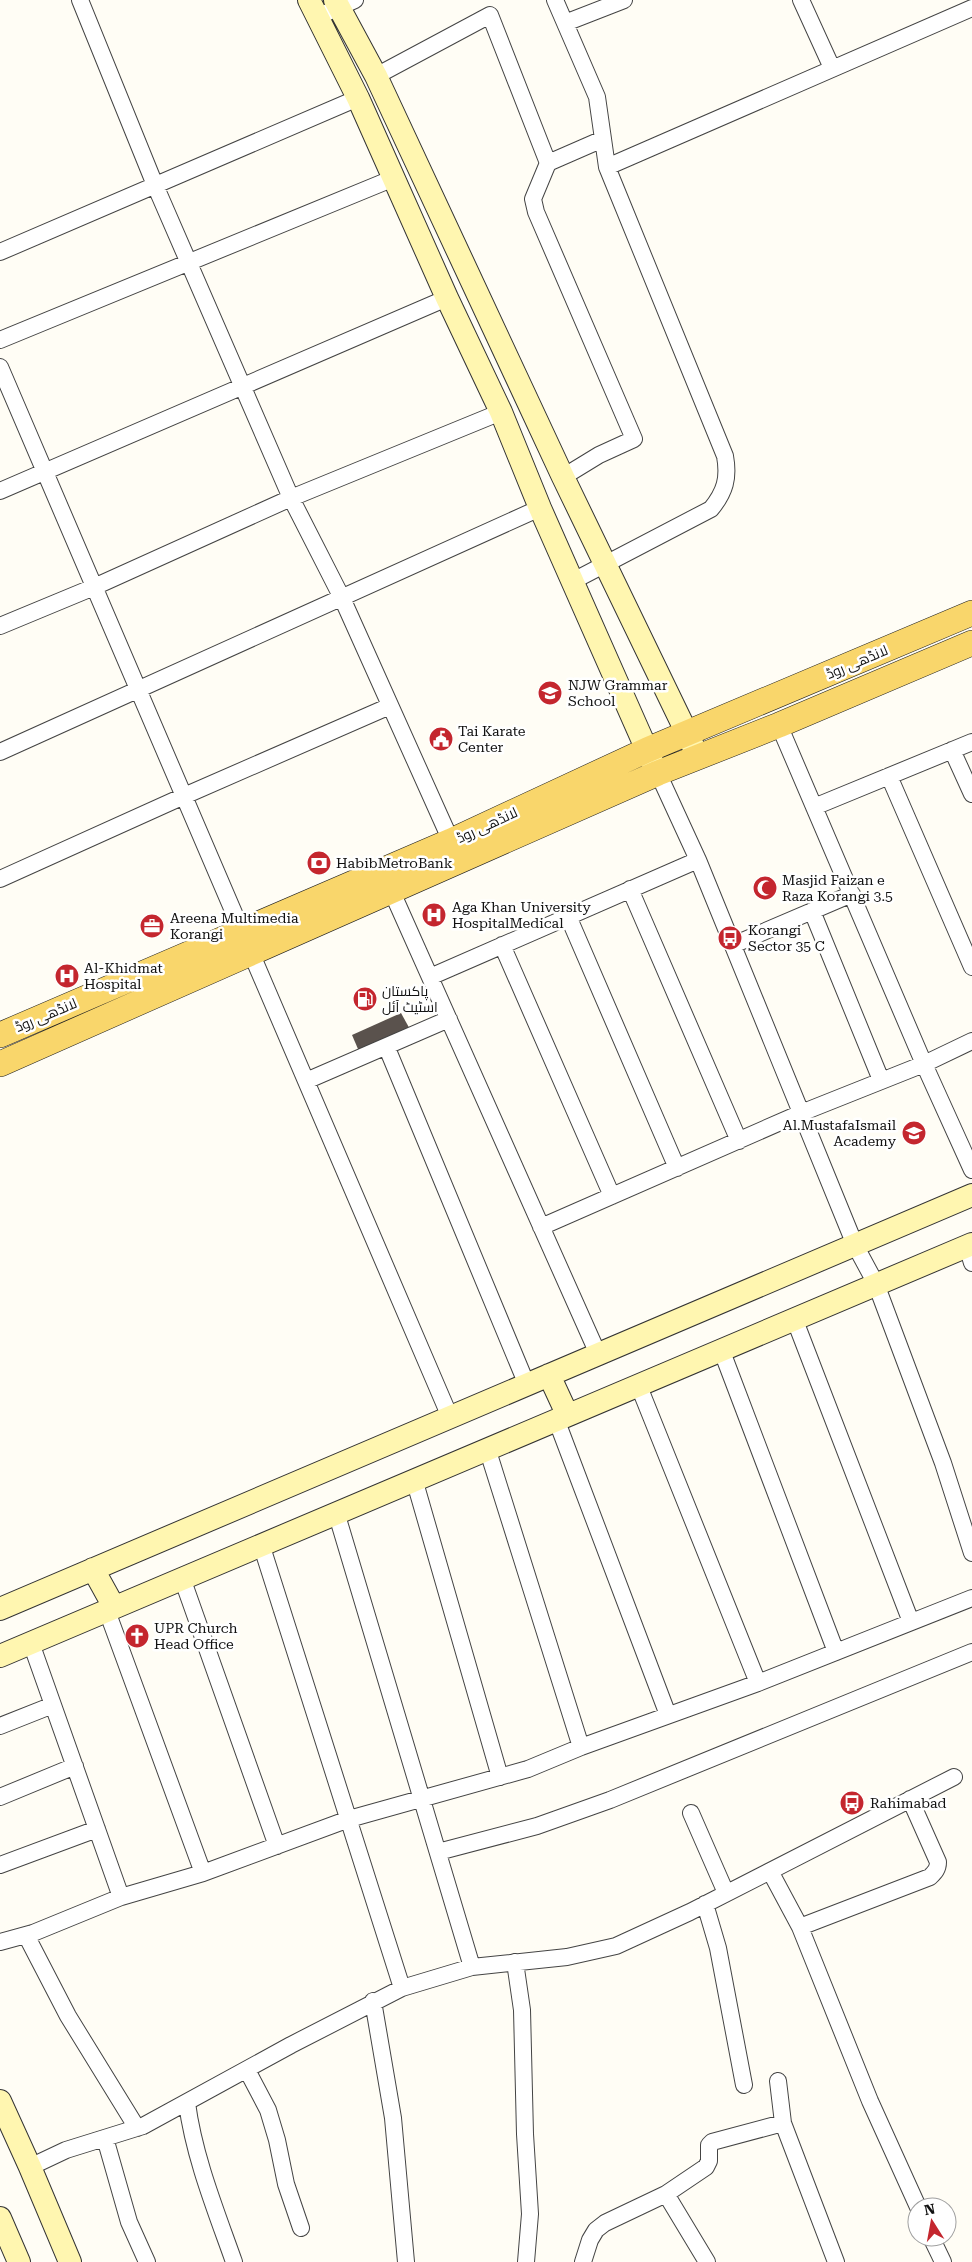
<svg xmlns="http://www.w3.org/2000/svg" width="972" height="2262" font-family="'Roboto Serif',Cairo,serif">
<rect width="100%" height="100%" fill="#fffdf5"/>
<path fill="#5a524d" d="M401 1013 412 1033 361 1056 352 1035Z"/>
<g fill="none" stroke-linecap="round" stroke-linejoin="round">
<defs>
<path id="street" d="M80 0 155 185 291 498 342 598 451 841
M555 0 597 97 607 167 725 456C729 478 725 492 711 509L573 581
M801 0 832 68
M317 17 355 0
M565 23 624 0
M376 76 490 15 548 163 603 139
M548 163 533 199 536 212 634 439 599 455 563 477
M607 167 972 8
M0 252 358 98
M0 340 394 178
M0 367 450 1417
M0 491 447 298
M0 626 94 587 291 498 501 412
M779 725 924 1064 972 1170
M952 750 972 794
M0 752 540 508
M658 773 698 860 855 1245 876 1284 943 1463 972 1553
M889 776 972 967
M814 807 972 742
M0 879 184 796 390 706
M630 889 739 1141
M392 892 598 1354
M812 911 881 1080
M568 916 677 1168
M502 945 612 1196
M733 945 852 894
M430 977 698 860
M387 1048 527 1385
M306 1081 449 1019
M541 1227 801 1113 924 1064 972 1041
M967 1246 972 1263
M794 1318 911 1622
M721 1349 836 1652
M638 1384 758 1683
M556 1419 668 1715
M487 1448 581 1747
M414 1479 500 1777
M336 1512 472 1967
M261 1544 402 1988
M182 1578 277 1846
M107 1611 203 1873
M31 1643 121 1897
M0 1726 53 1705
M0 1797 75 1766
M691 1813 726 1893
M438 1852 537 1826 610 1800 972 1652
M0 1865 97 1829
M770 1871 800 1927 870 2101 918 2207
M705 1904 718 1948 744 2085
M800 1927 930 1877C935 1872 938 1869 938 1862L910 1799
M26 1935 68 2016 137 2128
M0 1942 33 1933 121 1897 203 1873 349 1819 528 1769 581 1747 758 1683 972 1598
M515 1962 522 2010 525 2134 530 2214 526 2262
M373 2001 393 2118 406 2262
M247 2070 268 2110 277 2140 286 2184 301 2228
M778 2081 783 2123 836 2262
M187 2103C194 2157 216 2211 234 2262
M105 2138 129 2222 147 2262
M30 2167 66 2150 143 2126 291 2045 402 1988 472 1967 567 1957 616 1946 690 1912 954 1777
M666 2194 707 2262
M931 2237 943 2262
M583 2262 590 2240 596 2230 605 2223 666 2194 706 2167 709 2161V2145L712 2142 783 2123"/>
<path id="secondary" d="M309 0 358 98 447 298 501 412 540 508 654 766
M335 0 376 76 563 477 695 750
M549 1375 567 1414
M93 1569 114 1607
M0 1609 972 1195
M0 1656 972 1244
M0 2101 30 2167 70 2262
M0 2218 19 2262"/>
<path id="primary" d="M0 1035 451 841 647 750 972 613
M0 1064 658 773 779 725 972 643"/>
</defs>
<use href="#street" stroke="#444" stroke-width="18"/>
<use href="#secondary" stroke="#333" stroke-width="24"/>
<use href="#primary" stroke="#222" stroke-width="26"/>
<use href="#street" stroke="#fff" stroke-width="16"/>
<use href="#secondary" stroke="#fff6b0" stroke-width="22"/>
<use href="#primary" stroke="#f9d66b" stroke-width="25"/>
</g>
<defs>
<symbol id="school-disc" viewBox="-11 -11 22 22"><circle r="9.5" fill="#c4262e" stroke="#fff"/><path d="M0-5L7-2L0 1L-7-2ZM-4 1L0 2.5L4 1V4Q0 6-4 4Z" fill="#fff"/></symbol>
<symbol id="civic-disc" viewBox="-11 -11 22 22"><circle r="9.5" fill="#c4262e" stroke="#fff"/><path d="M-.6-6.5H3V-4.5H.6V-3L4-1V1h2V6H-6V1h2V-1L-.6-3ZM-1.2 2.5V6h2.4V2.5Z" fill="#fff"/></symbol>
<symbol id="bank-disc" viewBox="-11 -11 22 22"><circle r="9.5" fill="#c4262e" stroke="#fff"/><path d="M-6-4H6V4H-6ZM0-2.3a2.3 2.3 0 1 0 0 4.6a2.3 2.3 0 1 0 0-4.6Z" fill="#fff"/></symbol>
<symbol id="mosque-disc" viewBox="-11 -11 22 22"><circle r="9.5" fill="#c4262e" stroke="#fff"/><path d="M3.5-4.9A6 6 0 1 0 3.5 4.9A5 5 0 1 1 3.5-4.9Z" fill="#fff"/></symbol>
<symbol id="hospital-disc" viewBox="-11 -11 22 22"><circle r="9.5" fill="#c4262e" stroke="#fff"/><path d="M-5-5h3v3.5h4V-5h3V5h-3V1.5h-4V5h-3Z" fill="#fff"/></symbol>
<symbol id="office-disc" viewBox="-11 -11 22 22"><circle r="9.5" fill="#c4262e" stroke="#fff"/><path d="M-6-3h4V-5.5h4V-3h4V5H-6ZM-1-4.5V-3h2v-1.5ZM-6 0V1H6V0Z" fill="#fff"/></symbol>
<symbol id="bus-disc" viewBox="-11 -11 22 22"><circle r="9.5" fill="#c4262e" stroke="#fff"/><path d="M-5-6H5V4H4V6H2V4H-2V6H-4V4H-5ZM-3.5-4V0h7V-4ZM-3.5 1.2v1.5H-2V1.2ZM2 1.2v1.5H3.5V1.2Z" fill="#fff"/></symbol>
<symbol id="fuel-disc" viewBox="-11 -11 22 22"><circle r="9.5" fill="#c4262e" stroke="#fff"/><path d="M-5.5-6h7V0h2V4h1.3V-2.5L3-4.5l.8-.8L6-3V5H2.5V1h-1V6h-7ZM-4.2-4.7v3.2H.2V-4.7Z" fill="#fff"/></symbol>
<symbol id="church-disc" viewBox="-11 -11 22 22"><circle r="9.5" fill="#c4262e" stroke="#fff"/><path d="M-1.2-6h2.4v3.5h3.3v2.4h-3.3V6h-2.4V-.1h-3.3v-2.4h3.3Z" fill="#fff"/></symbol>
</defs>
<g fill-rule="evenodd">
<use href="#school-disc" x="536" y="679" width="28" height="28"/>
<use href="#civic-disc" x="427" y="725" width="28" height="28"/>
<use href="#bank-disc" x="305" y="849" width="28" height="28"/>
<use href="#mosque-disc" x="751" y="874" width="28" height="28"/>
<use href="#hospital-disc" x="420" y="901" width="28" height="28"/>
<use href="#office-disc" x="138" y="912" width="28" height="28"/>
<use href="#bus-disc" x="716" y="924" width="28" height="28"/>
<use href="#hospital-disc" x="53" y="962" width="28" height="28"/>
<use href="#fuel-disc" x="351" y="985" width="28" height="28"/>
<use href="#school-disc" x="900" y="1119" width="28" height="28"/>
<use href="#church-disc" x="123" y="1622" width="28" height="28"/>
<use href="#bus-disc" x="838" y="1789" width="28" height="28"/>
</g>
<g text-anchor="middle" stroke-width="5" stroke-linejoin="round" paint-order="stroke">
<g font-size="14" fill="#111" stroke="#fff">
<text transform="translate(857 662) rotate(-23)" y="5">لانڈھی روڈ</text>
<text transform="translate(487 825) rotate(-25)" y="5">لانڈھی روڈ</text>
<text transform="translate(46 1015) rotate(-23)" y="5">لانڈھی روڈ</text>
</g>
<g font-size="14" fill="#111" stroke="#fff" text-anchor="start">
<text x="568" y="690">NJW Grammar<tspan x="568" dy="16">School</tspan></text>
<text x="458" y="736">Tai Karate<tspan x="458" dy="16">Center</tspan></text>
<text x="336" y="868">HabibMetroBank</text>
<text x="782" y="885">Masjid Faizan e<tspan x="782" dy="16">Raza Korangi 3.5</tspan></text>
<text x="452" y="912">Aga Khan University<tspan x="452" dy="16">HospitalMedical</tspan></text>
<text x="170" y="923">Areena Multimedia<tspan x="170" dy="16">Korangi</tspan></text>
<text x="748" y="935">Korangi<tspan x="748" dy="16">Sector 35 C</tspan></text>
<text x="84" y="973">Al-Khidmat<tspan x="84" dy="16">Hospital</tspan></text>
<text x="382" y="996">پاکستان<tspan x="382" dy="16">اسٹیٹ آئل</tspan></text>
<text x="896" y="1130" text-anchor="end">Al.MustafaIsmail<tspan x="896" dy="16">Academy</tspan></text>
<text x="154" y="1633">UPR Church<tspan x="154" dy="16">Head Office</tspan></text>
<text x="870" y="1808">Rahimabad</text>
</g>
</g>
<g transform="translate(932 2222) rotate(349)"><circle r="24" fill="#ffffff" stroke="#a0a0a0"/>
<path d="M0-4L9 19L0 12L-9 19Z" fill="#c4262e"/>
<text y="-8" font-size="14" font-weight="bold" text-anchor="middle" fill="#111111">N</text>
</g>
</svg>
